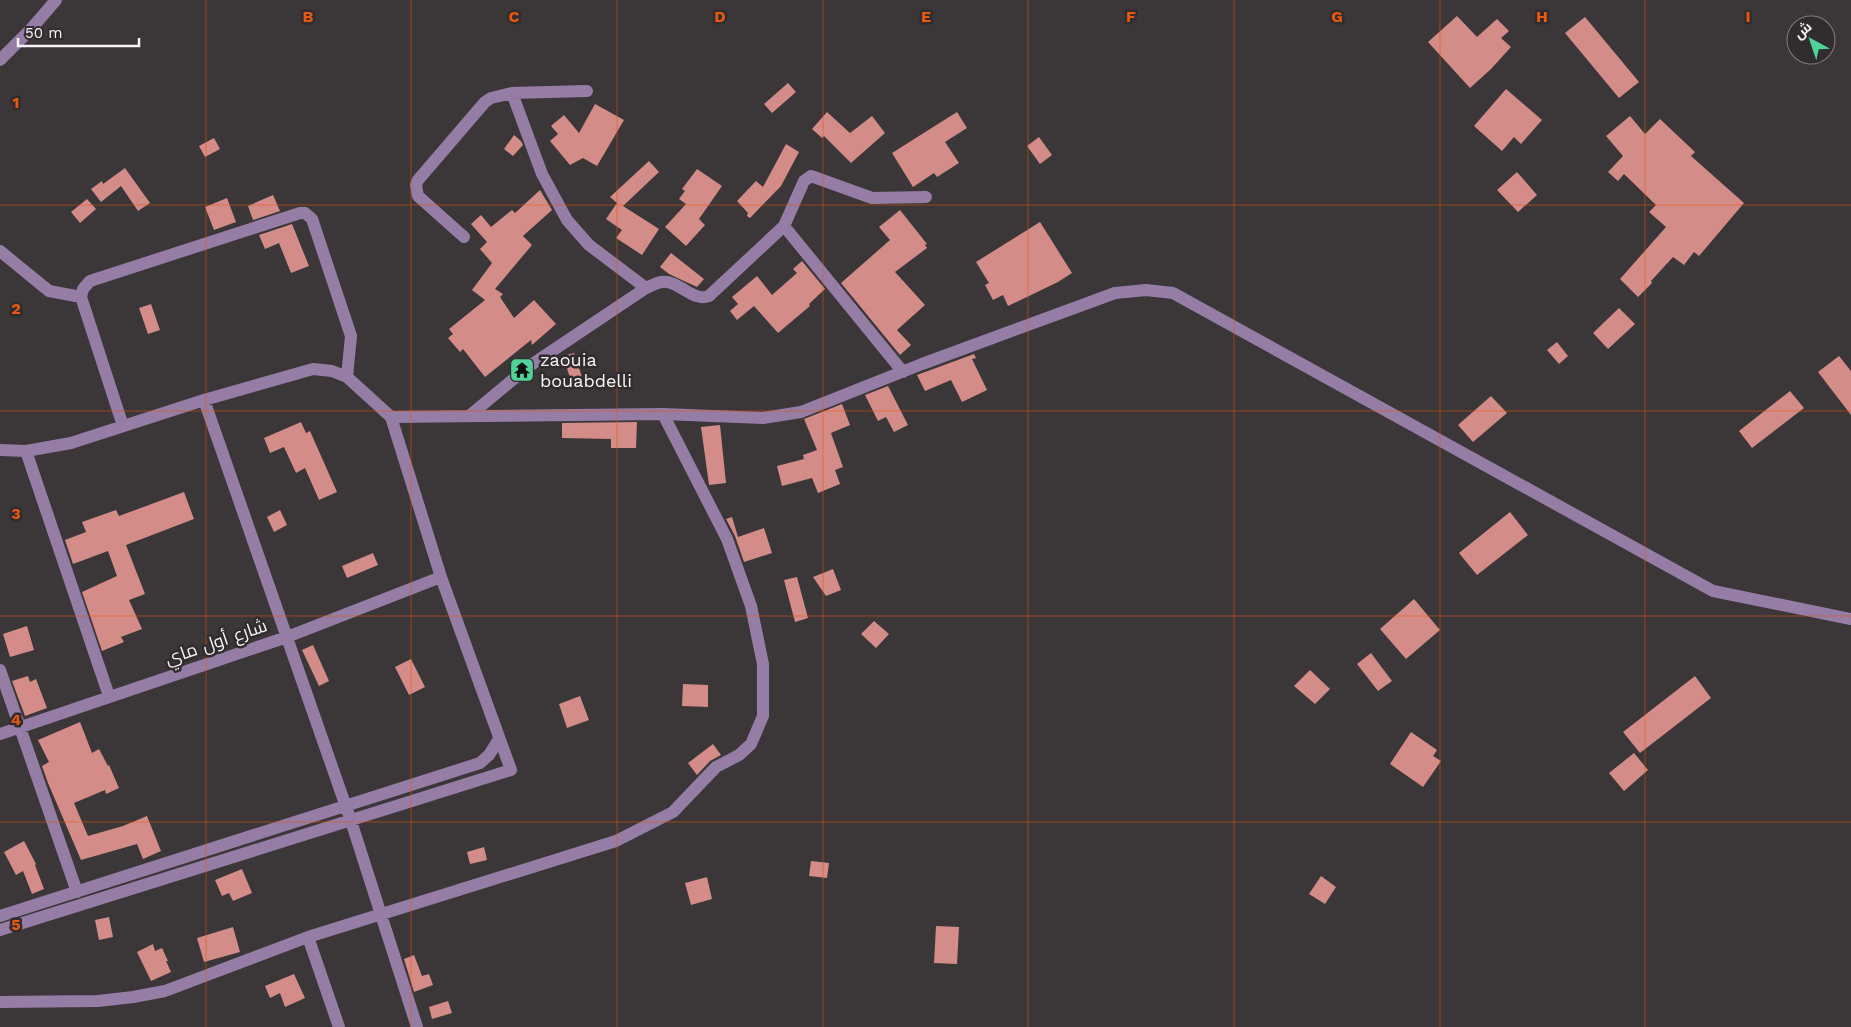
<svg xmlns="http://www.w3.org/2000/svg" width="1851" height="1027" font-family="'Work Sans',Cairo,sans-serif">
<rect width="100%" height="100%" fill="#3b3638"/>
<path fill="#d48c89" d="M1457 16 1477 37 1497 19 1509 31 1501 38 1511 47 1491 69 1470 88 1428 42Z
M1585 17 1639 82 1619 98 1565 33Z
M788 83 796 92 772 113 764 104Z
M1506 89 1542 120 1521 144 1514 137 1502 151 1474 126Z
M595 104 624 120 597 166 583 158 570 165 550 141 558 134 551 126 564 115 579 133Z
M827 112 850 133 872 116 885 133 851 163 824 136 822 138 812 129Z
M957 112 967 128 945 142 959 163 937 177 934 173 913 187 892 153Z
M1630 116 1645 134 1660 119 1695 152 1691 156 1744 203 1699 256 1694 252 1684 265 1673 257 1651 281 1652 283 1638 297 1620 279 1666 227 1649 212 1656 205 1624 174 1618 181 1608 172 1623 156 1606 136Z
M514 135 521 141 523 145 513 156 504 149Z
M1039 137 1052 155 1040 164 1027 146Z
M214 138 220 149 205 157 199 146Z
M786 144 799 152 781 186 750 218 747 216 748 213 737 201 756 181 763 187Z
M649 161 659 172 623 206 659 229 642 255 616 238 622 230 606 219 617 203 610 197Z
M125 168 150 203 138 211 121 186 101 202 91 189 102 181 103 184Z
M697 169 722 186 699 219 705 225 686 246 665 227 686 204 679 199 685 191 682 189Z
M1517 172 1537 195 1518 212 1497 190Z
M540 190 552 210 523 236 532 245 495 289 503 294 500 297 514 318 534 300 556 324 532 345 531 340 485 377 463 349 460 352 448 338 453 334 449 329 485 300 472 290 492 263 480 249 487 242 471 224 481 215 491 227 512 210 515 213Z
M273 195 280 211 253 220 248 206Z
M227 198 236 222 214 230 205 207Z
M87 199 96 209 80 223 71 212Z
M900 210 927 244 925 245 927 248 895 272 925 305 897 330 911 345 900 355 841 283 890 240 879 227Z
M1040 222 1072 273 1058 282 1008 306 1003 295 993 300 985 285 989 283 976 262Z
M292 224 309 266 291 273 279 243 265 249 259 235Z
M671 253 704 279 697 287 669 274 660 267Z
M802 261 825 289 809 304 810 306 778 333 754 306 737 320 730 311 738 304 732 297 757 276 772 295 797 273 793 269Z
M151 304 160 330 148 334 139 308Z
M1619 308 1635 324 1608 349 1593 333Z
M1557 342 1568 356 1559 364 1547 350Z
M574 353 584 383 573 387 563 356Z
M974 354 976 358 972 359 987 390 962 402 951 380 925 391 917 375Z
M1839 356 1851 371V415L1818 372Z
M888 386 908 425 894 432 886 417 878 421 865 395Z
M1790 391 1804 408 1752 448 1739 431Z
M1491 396 1507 413 1473 442 1458 425Z
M842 404 850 425 831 433 843 467 835 470 840 484 818 493 812 478 782 486 777 466 804 459 803 455 817 450 804 419Z
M301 422 306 433 310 431 337 492 319 500 305 468 296 473 284 447 270 453 264 438Z
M637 422 636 448H611V439L562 438V423Z
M720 425 726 483 709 485 701 427Z
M184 492 194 519 126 545 145 594 129 600 142 629 121 637 124 642 102 651 82 592 117 576 108 551 73 564 65 540 86 532 82 522 116 510 119 516Z
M280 510 287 525 274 532 267 517Z
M1510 512 1528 535 1477 575 1459 553Z
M732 517 738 537 764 528 772 553 744 562 735 536 726 519Z
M373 553 378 565 347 578 342 566Z
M833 569 841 590 826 596 813 577Z
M797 577 808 618 795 622 784 580Z
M1414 599 1440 630 1406 659 1380 629Z
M874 621 889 634 876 648 861 634Z
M27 626 34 650 10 657 3 634Z
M313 645 329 681 319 686 302 650Z
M1371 653 1392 681 1378 691 1357 664Z
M411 659 425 687 409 695 395 667Z
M1310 670 1330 689 1315 704 1294 686Z
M28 676 30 682 36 679 47 708 25 716 12 681Z
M1695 676 1711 698 1640 753 1623 732Z
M683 684 708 685V707L682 706Z
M580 696 589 720 567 728 559 704Z
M80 722 92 753 99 749 108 766 109 765 119 788 106 794 105 790 74 803 88 836 123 826 147 816 161 851 143 859 137 844 81 860 48 783 42 766 49 762 38 740Z
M1411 732 1437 750 1433 756 1441 761 1423 787 1390 764Z
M713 744 721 755 710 761 697 775 688 763Z
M1634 753 1648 770 1624 791 1609 773Z
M24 841 36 864 35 865 44 889 32 894 23 871 16 875 4 852Z
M484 847 487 860 470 864 467 852Z
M811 861 829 863 827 878 809 876Z
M242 869 252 893 233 901 229 893 222 896 215 880Z
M1321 876 1336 887 1325 904 1309 894Z
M707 877 712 899 691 905 685 883Z
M109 917 113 937 99 940 95 920Z
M936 926 959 927 957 964 934 963Z
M233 927 240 952 204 962 197 938Z
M153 944 155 951 162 948 168 961H166L171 972 151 981 137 952Z
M414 955 422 976 429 974 433 985 414 992 404 959Z
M294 974 305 998 285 1007 280 993 270 998 265 986Z
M448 1001 452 1013 432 1019 429 1007Z"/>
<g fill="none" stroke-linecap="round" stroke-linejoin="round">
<path stroke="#967da6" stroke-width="12" d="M0 60 31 29 56 0
M587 91 512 93 542 174 567 220 589 245 646 288
M784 226 804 181 811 176 872 198 926 197
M464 237 418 196 416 185 418 180 485 102 491 98 512 93
M0 251 49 291 81 297
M204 400 351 821 417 1027
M469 416 528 367 646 288C651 286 656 283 661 282 678 279 693 303 709 296L784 226 903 372
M123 426 81 297 83 289 90 281 300 213H305L312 219 351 336 347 377
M0 450 26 451 71 443 204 400 313 369 332 371 347 377 391 417 663 414 763 418 801 412 922 364 1115 293 1146 290 1173 293 1713 591 1851 619
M26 451 109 696
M0 670 77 892
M0 734 287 637 441 577
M0 916 480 763 489 755 499 739
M0 930 511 770 441 577 391 417
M308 937 339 1027
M0 1002 98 1001 133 997 165 991 308 937 616 841 673 812 716 767 739 755 751 744 763 716V664L751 606 727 539 663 414"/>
</g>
<path fill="none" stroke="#e8590c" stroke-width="1" stroke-opacity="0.55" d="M206 0V1027M411 0V1027M617 0V1027M823 0V1027M1028 0V1027M1234 0V1027M1440 0V1027M1645 0V1027M0 205H1851M0 411H1851M0 616H1851M0 822H1851"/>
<defs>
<symbol id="temple-square" viewBox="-11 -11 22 22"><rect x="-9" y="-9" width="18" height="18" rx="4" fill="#4fd399" stroke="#312c2e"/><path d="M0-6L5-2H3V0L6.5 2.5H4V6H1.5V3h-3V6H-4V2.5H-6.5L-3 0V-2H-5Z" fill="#111"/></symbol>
</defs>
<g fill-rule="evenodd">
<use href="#temple-square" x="508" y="356" width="28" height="28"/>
</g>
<g text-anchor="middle" stroke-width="5" stroke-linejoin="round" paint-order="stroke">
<g font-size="18" fill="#f7f4f5" stroke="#312c2e" text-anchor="start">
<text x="540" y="366">zaouia<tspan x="540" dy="21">bouabdelli</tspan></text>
</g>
<g font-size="18" fill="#f7f4f5" stroke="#312c2e">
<text transform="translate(216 642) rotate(-19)" y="6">شارع أول ماي</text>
</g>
</g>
<g font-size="16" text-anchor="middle" font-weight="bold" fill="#e8590c" stroke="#312c2e" stroke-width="5" stroke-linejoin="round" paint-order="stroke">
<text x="308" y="22">B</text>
<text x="514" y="22">C</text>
<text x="720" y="22">D</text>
<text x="926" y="22">E</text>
<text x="1131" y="22">F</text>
<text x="1337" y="22">G</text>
<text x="1542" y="22">H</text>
<text x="1748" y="22">I</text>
<text x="16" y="108">1</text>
<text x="16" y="314">2</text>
<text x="16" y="519">3</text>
<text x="16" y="725">4</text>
<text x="16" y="930">5</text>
</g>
<g transform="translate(1811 40) rotate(320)"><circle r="24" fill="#312c2e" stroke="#807c7e"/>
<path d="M0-4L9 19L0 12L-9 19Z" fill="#4fd399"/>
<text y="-8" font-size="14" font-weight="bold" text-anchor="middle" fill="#f7f4f5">ش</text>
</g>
<path d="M18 38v8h121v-8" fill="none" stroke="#f7f4f5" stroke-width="2.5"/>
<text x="25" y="38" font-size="15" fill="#f7f4f5" stroke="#312c2e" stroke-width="4" paint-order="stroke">50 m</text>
</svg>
